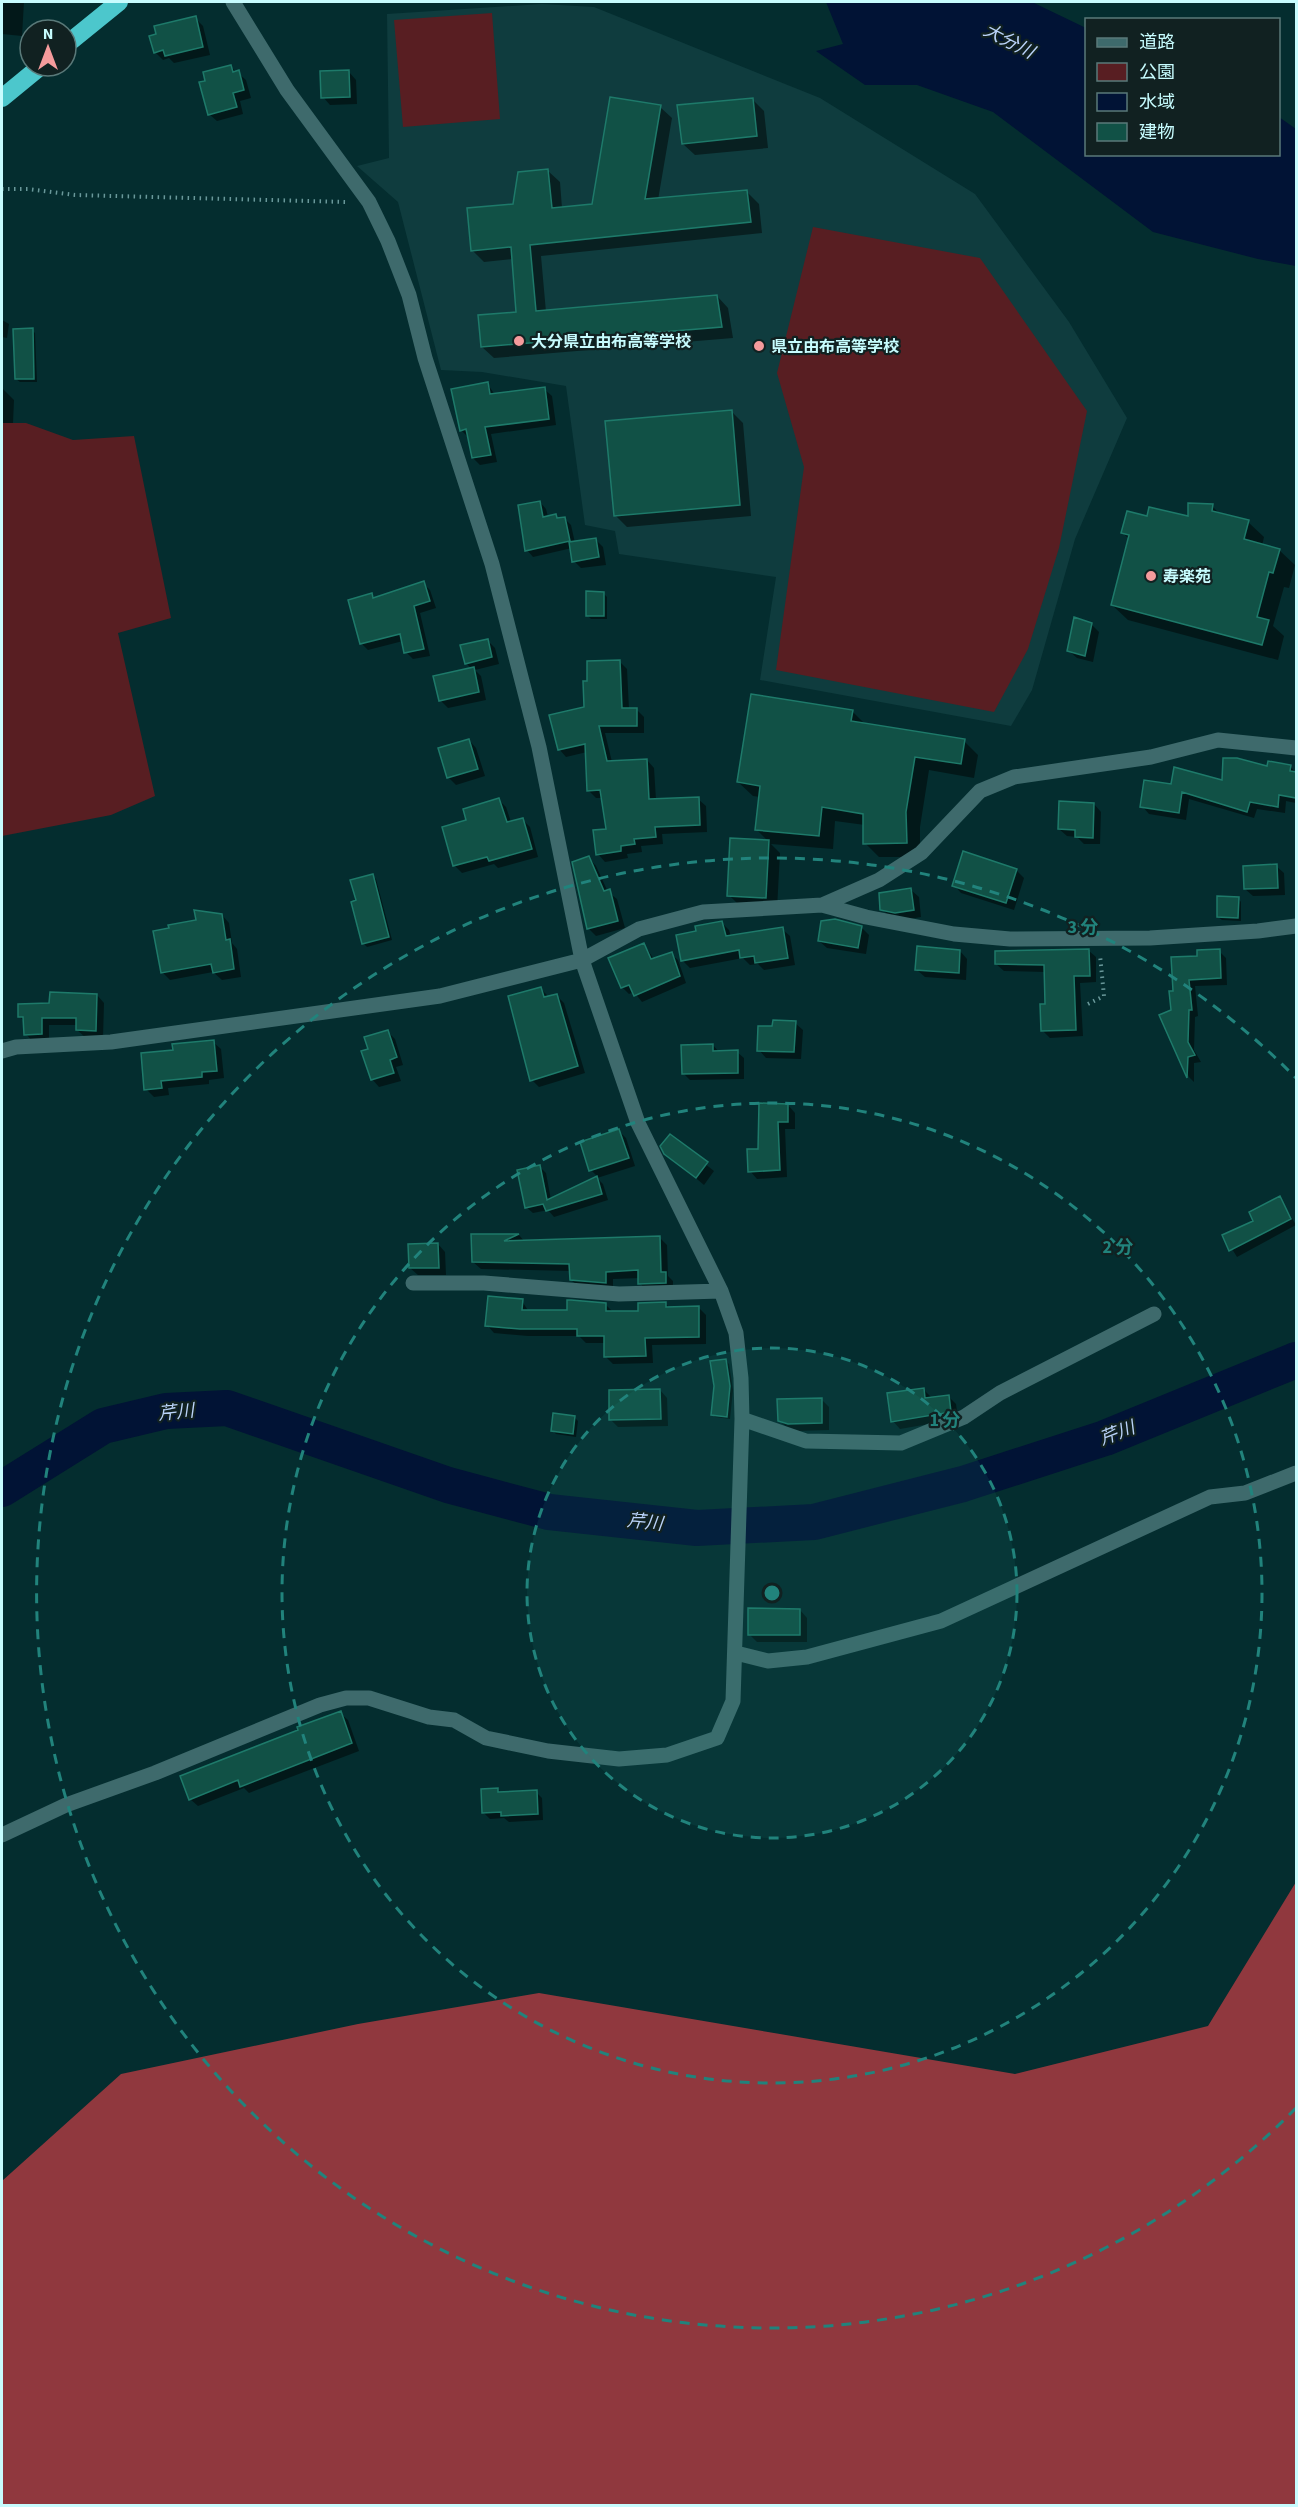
<svg xmlns="http://www.w3.org/2000/svg" width="1298" height="2507" font-family="'Source Sans 3','Noto Sans JP',sans-serif">
<rect width="100%" height="100%" fill="#042d2f"/>
<path fill="#0f3c3e" d="M542 4 594 7 820 98 975 194 1069 322 1127 418 1075 539 1032 690 1011 726 760 680 776 577 619 554 615 531 585 525 566 386 482 372 441 370 398 202 357 166 389 158 387 14Z"/>
<path fill="#581e22" d="M492 13 500 119 403 127 394 20Z
M813 227 980 258 1087 411 1059 548 1028 649 994 712 776 670 804 467 777 373Z
M2 423H26L73 440 134 436 171 618 118 633 155 796 111 815 2 836Z"/>
<path fill="#90383e" d="M1296 1882V2505H2V2181L121 2074 358 2024 539 1993 1015 2074 1208 2026Z"/>
<path fill="#011335" d="M826 2H1032L1086 28V154H1278L1279 117 1296 129V266L1258 259 1153 232 993 112 917 85H865L816 51 843 44Z"/>
<path fill="#0007" d="M2 2H24L22 36 2 34Z
M195 18 203 26 210 55 174 63 169 58 163 60 155 52Z
M231 67 246 80 251 98 240 101 243 114 217 121 209 114 207 82Z
M349 72 356 80 357 104 330 105 323 97Z
M752 99 764 111 768 148 695 155 683 144Z
M660 107 672 118 658 200 747 192 759 204 762 233 541 256 546 312 717 296 728 308 733 338 494 358 482 347 518 313 513 259 484 262 472 250 548 171 560 182 562 208 593 206Z
M2 320 9 324 7 338 2 337Z
M32 330 35 333 37 382H20L16 379Z
M487 383 495 395 544 389 552 396 556 425 491 434 497 462 480 465 473 458 468 437 461 430Z
M2 388 14 400 13 423H2Z
M731 411 743 423 751 516 627 527 615 515Z
M540 502 546 509 548 517 564 518 571 525 575 543 595 539 603 547 606 565 581 568 574 561 572 548 533 557 527 550Z
M1212 506 1221 515 1248 522 1264 537 1262 546 1279 550 1295 565 1289 588 1284 587 1273 626 1284 636 1278 660 1128 620 1112 605 1130 540 1123 533 1148 518H1189Z
M423 583 430 590 436 608 420 613 430 656 413 659 406 652 403 641 368 650 361 643 372 595 376 599Z
M603 593 607 597V619H591L587 615Z
M1091 624 1099 632 1093 662 1077 658 1069 651Z
M487 640 495 648 499 664 475 670 481 676 486 700 448 708 440 700 472 669 466 663Z
M619 661 627 669 629 709H636L644 717V733H605L612 762 647 760 654 768 656 800 698 799 706 806 707 832 662 834 663 844 641 846 642 852 627 854 628 858 605 862 598 854 607 830 602 798H596L588 790 587 752 566 757 559 749Z
M852 711 866 725 964 741 978 755 974 778 929 770 920 827V857H879L865 843V825L835 821 833 849 771 844 780 853 777 909 741 907 729 895 768 841 757 830 760 797 753 796 738 782Z
M469 740 476 748 485 776 456 785 448 777Z
M1290 766 1296 773V803L1286 801 1285 813 1257 809 1254 818 1189 799 1186 820 1149 814 1142 806 1172 786 1223 781 1268 768Z
M499 800 506 807 511 822 522 819 530 827 538 857 498 868 494 864 462 873 454 865 468 821Z
M1094 804 1101 812 1100 844H1084L1077 837 1067 836 1059 829Z
M589 858 596 866 608 892 617 899 625 928 596 936 588 928Z
M1276 866 1284 873 1285 895 1253 896 1245 889Z
M1016 870 1024 878 1014 910 961 893 954 885Z
M372 876 376 879 392 940 367 947 363 943 358 901Z
M911 890 919 897 921 917 903 920 890 917 882 909Z
M1238 898 1241 902V921L1222 920 1218 917Z
M222 915 229 923 232 943 237 949 241 977 222 980 213 972 170 980 162 972Z
M721 922 729 930 731 937 782 929 790 936 795 965 764 970 758 964 750 965 743 958 690 968 683 961 698 932Z
M861 927 869 935 866 954 827 948 819 941Z
M644 945 654 959 671 954 678 960 686 983 642 1002 634 992 629 994 622 987Z
M1088 950 1096 957V982L1080 983 1083 1036 1050 1038 1043 1031 1047 1005 1046 972 1004 971 996 964Z
M960 951 967 959 966 980 925 977 917 970Z
M1219 951 1226 958 1227 985 1195 986 1198 1016 1195 1017 1194 1050 1201 1062 1194 1063V1082L1189 1077 1161 1016 1172 1011 1174 992 1198 957Z
M541 989 548 996 556 995 564 1003 585 1073 539 1087 532 1080Z
M97 995 104 1003 103 1038 85 1037 77 1030V1025H49V1041L33 1042 26 1034 25 1022 19 1016 51 1004Z
M795 1023 803 1030 801 1059 766 1058 759 1050 774 1028Z
M387 1031 395 1039 403 1065 396 1067 401 1081 379 1087 372 1079Z
M213 1042 221 1049 224 1078 209 1080V1084L168 1088 169 1095 154 1097 146 1089 175 1052Z
M713 1045 719 1052H737L744 1058V1079L690 1080 683 1073Z
M788 1105 795 1113V1129H785L787 1177 757 1179 750 1171Z
M619 1131 626 1138 635 1166 597 1178 603 1184 608 1200 554 1217 548 1210 533 1213 526 1207 539 1166 546 1173 551 1200 598 1177 591 1170Z
M670 1136 714 1171 704 1185 666 1153Z
M1280 1198 1296 1225 1237 1257 1224 1236 1255 1222Z
M519 1235 525 1242 660 1238 667 1245 668 1276 673 1281V1290L647 1291 640 1283V1278L613 1279V1290L579 1287 571 1280V1271L481 1269 473 1262V1236Z
M438 1244 445 1252 446 1275H418L410 1268Z
M522 1301 529 1312H568L605 1304 613 1312H640L666 1304 670 1308 698 1307 706 1315V1344L652 1345 653 1363 613 1364 606 1357V1343H586L579 1336H528L494 1333 487 1325Z
M725 1360 729 1364 733 1390 730 1419 715 1417 712 1414Z
M660 1390 667 1398 668 1426 618 1427 611 1420Z
M924 1390 932 1398 948 1396 956 1404 958 1419 900 1429 893 1421Z
M821 1399 829 1407V1430L797 1431 787 1428 779 1420Z
M574 1417 578 1421 576 1437 556 1434 552 1430Z
M800 1610 807 1618V1642H757L749 1634Z
M340 1713 348 1720 359 1751 249 1793 244 1788 198 1806 190 1799 300 1731Z
M498 1789 502 1793 536 1792 542 1798 543 1820 509 1822 504 1818 490 1819 483 1812Z"/>
<g fill="none" stroke-linecap="round" stroke-linejoin="round">
<path stroke="#011335" stroke-width="36" d="M2 1489 103 1426 166 1411 227 1408 448 1485 549 1512 697 1528 814 1522 963 1484 1105 1438 1296 1360"/>
</g>
<path fill="#115146" stroke="#1e7a6a" stroke-width="1.5" d="M196 16 203 47 165 56 163 50 154 53 149 36 156 34 154 26Z
M231 65 233 72 239 70 244 90 233 93 237 107 208 115 199 82 205 81 203 72Z
M349 70 350 97 321 98 320 71Z
M610 97 661 105 645 199 747 190 751 222 530 245 536 311 717 295 722 327 481 347 478 315 516 312 511 247 471 251 467 208 513 204 518 172 548 169 552 208 592 204Z
M753 98 757 136 682 144 677 105Z
M33 328 34 379H15L13 329Z
M488 382 490 394 545 387 549 419 485 427 491 455 472 458 466 429 460 431 451 389Z
M732 410 740 505 614 516 605 421Z
M540 501 543 517 556 514 557 518 565 517 570 541 525 551 518 505Z
M1188 503 1213 504 1212 511 1249 520 1244 539 1280 549 1273 573 1269 572 1257 617 1269 620 1262 645 1111 605 1129 535 1121 533 1127 511 1147 516 1149 507 1188 516Z
M596 538 599 557 572 562 569 542Z
M424 581 430 601 414 606 424 649 404 653 400 634 360 644 348 600 372 593 373 598Z
M586 591 604 592V616H586Z
M1074 617 1092 623 1085 656 1067 651Z
M488 639 492 657 465 664 460 645Z
M620 660 622 708H637V726H599L607 761 647 759 649 799 699 797 700 825 655 827 656 837 634 839 635 844 621 846V851L596 855 593 830 606 829 600 790 587 791 585 744 558 750 549 715 584 707 583 681H587V661Z
M474 667 479 692 439 701 433 676Z
M751 694 853 710 851 721 965 739 961 764 915 757 906 812 907 843 863 844V814L822 807 819 836 755 830 760 786 737 782Z
M469 739 478 769 447 778 438 748Z
M1223 758H1237L1267 766 1268 761 1291 765 1290 771 1296 772V798L1279 795 1278 807 1250 802 1247 812 1182 792 1179 813 1140 807 1144 780 1171 784 1174 767 1222 780Z
M499 798 507 822 523 818 532 849 489 861 487 857 453 866 442 827 466 820 463 809Z
M1059 801 1094 803 1093 838 1075 837V830L1058 829Z
M730 838 769 840 766 898 727 896Z
M963 851 1017 869 1006 903 952 886Z
M589 856 604 891 610 889 618 921 587 929 572 862Z
M1277 864 1278 888 1244 889 1243 866Z
M373 874 389 937 362 944 351 902 356 900 350 880Z
M911 888 914 910 895 913 880 910 879 893Z
M1217 896 1239 897 1238 918 1217 917Z
M194 910 222 914 226 940 230 939 234 969 213 973 211 964 161 973 153 931 169 928 168 925 196 920Z
M835 919 862 926 858 948 818 941 821 921Z
M722 921 726 936 783 927 788 958 755 963 754 956 740 958 739 950 681 961 676 935 696 931 695 926Z
M644 943 651 959 672 952 680 976 634 996 629 985 621 988 608 958Z
M917 946 960 950 959 973 915 970Z
M1089 949 1090 976H1074L1076 1030 1041 1031 1040 1004H1045L1044 965 995 964V951Z
M1220 949 1221 978 1189 980 1192 1010H1189L1188 1042 1195 1055 1188 1057 1187 1078 1159 1015 1171 1010 1169 991H1173L1171 957 1197 956V950Z
M541 987 544 997 557 994 578 1066 530 1081 508 996Z
M50 992 97 994 96 1031 76 1030V1018H42V1034L24 1035 23 1017H18V1004L49 1003Z
M773 1020 796 1021 794 1052 757 1051 758 1026H772Z
M388 1030 397 1057 390 1060 394 1073 371 1080 361 1051 368 1049 364 1037Z
M214 1040 217 1071 202 1072V1077L161 1081 162 1088 144 1090 141 1053 173 1050 172 1044Z
M713 1044V1051L738 1050V1073L682 1074 681 1045Z
M759 1103 788 1104V1122H778L780 1170 748 1172 747 1149H758Z
M619 1129 629 1158 589 1171 580 1142Z
M670 1134 708 1162 696 1178 664 1154 660 1146Z
M540 1165 547 1200 597 1176 602 1194 546 1211 543 1204 525 1208 517 1170Z
M1280 1196 1291 1219 1229 1251 1222 1235 1253 1221 1249 1212Z
M471 1234H519L504 1241 660 1236 661 1272H666V1283L638 1284V1270L606 1272V1283L570 1280 569 1264 472 1262Z
M438 1243 439 1268H409L408 1244Z
M488 1296 523 1299 522 1310H567V1300H571L606 1303V1311H638V1303L666 1302V1307L699 1306V1337L645 1338 646 1356 604 1357V1336H577V1329H520L485 1326Z
M726 1359 730 1386 727 1417 711 1415 714 1386 710 1361Z
M924 1388 925 1398 949 1395 951 1412 891 1422 887 1393Z
M660 1389 661 1419 609 1420V1390Z
M822 1398V1423L788 1424 778 1421 777 1399Z
M553 1413 575 1416 573 1434 551 1431Z
M748 1608 800 1609V1635H748Z
M341 1711 352 1743 240 1787 238 1780 189 1800 180 1776 298 1730 297 1727Z
M498 1788V1792L537 1790 538 1814 501 1816V1812L482 1813 481 1789Z"/>
<g fill="none" stroke-linecap="round" stroke-linejoin="round">
<path stroke="#69989a" stroke-width="4" stroke-dasharray="1.5 4.5" stroke-linecap="butt" d="M2 189H28L75 195 347 202
M1088 1004 1104 996 1100 955"/>
<path stroke="#3e6a6c" stroke-width="15" d="M822 905 879 880 921 853 980 791 1014 777 1151 757 1218 740 1296 748
M2 1051 16 1047 111 1042 440 996 582 960 639 929 703 912 822 905 866 917 954 934 1010 939 1150 938 1258 931 1296 926
M413 1283H484L619 1294 721 1291
M742 1419 806 1441 901 1443 964 1417 1000 1393 1154 1314
M736 1653 768 1661 807 1657 941 1621 1210 1497 1245 1493 1296 1473
M2 1835 66 1805 155 1773 320 1705 346 1698H369L429 1717 454 1720 486 1738 548 1751 619 1759 667 1755 717 1738 733 1701 742 1419 741 1378 736 1333 721 1291 638 1123 582 960 539 747 492 564 425 358 409 295 388 241 369 202 287 90 233 2"/>
<path stroke="#4cc7cc" stroke-width="18" d="M66 45 119 2
M2 98 41 66"/>
</g>
<circle cx="772" cy="1593" r="245" fill="#21837c" fill-opacity=".12"/>
<g fill="none" stroke="#21837c" stroke-width="3" stroke-dasharray="10 8">
<circle cx="772" cy="1593" r="245"/>
<circle cx="772" cy="1593" r="490"/>
<path d="M1296 2108A735 735 0 1 1 1296 1078"/>
</g>
<g fill="#f59b9c" stroke="#112121" stroke-width="2">
<circle cx="519" cy="341" r="6"/>
<circle cx="759" cy="346" r="6"/>
<circle cx="1151" cy="576" r="6"/>
</g>
<g text-anchor="middle" stroke-width="4.5" stroke-linejoin="round" paint-order="stroke">
<g font-size="16" font-weight="bold" fill="#c7fcfe" stroke="#112121" text-anchor="start">
<text x="531" y="347">大分県立由布高等学校</text>
<text x="771" y="352">県立由布高等学校</text>
<text x="1163" y="582">寿楽苑</text>
</g>
<g font-size="18" font-style="italic" fill="#bad3f9" stroke="#112121">
<text transform="translate(1009 41) rotate(27)" y="6">大分川</text>
<text transform="translate(176 1412) rotate(-6)" y="6">芹川</text>
<text transform="translate(1117 1433) rotate(-21)" y="6">芹川</text>
<text transform="translate(645 1522) rotate(6)" y="6">芹川</text>
</g>
</g>
<circle cx="772" cy="1593" r="9" fill="#21837c" stroke="#112121" stroke-width="3"/>
<g font-size="18" text-anchor="middle" font-weight="bold" fill="#21837c" stroke="#112121" stroke-width="4.5" stroke-linejoin="round" paint-order="stroke">
<text x="1083" y="933">3 分</text>
<text x="1118" y="1253">2 分</text>
<text x="945" y="1426">1 分</text>
</g>
<rect width="1298" height="2507" fill="none" stroke="#c7fcfe" stroke-width="6"/>
<rect x="1085" y="18" width="195" height="138" fill="#112121" stroke="#5a7979" stroke-width="1.5"/>
<rect x="1097" y="38" width="30" height="9" fill="#3e6a6c" stroke="#5a7979" stroke-width="1.5"/>
<text x="1139" y="48" font-size="18" fill="#c7fcfe">道路</text>
<rect x="1097" y="63" width="30" height="18" fill="#581e22" stroke="#5a7979" stroke-width="1.5"/>
<text x="1139" y="78" font-size="18" fill="#c7fcfe">公園</text>
<rect x="1097" y="93" width="30" height="18" fill="#011335" stroke="#5a7979" stroke-width="1.5"/>
<text x="1139" y="108" font-size="18" fill="#c7fcfe">水域</text>
<rect x="1097" y="123" width="30" height="18" fill="#115146" stroke="#5a7979" stroke-width="1.5"/>
<text x="1139" y="138" font-size="18" fill="#c7fcfe">建物</text>
<g transform="translate(48 48)"><circle r="28" fill="#112121" stroke="#5a7979" stroke-width="1.5"/>
<path d="M0-4.5L10 22L0 15L-10 22Z" fill="#f59b9c"/>
<text y="-9" font-size="16" font-weight="bold" text-anchor="middle" fill="#c7fcfe">N</text>
</g>
</svg>
